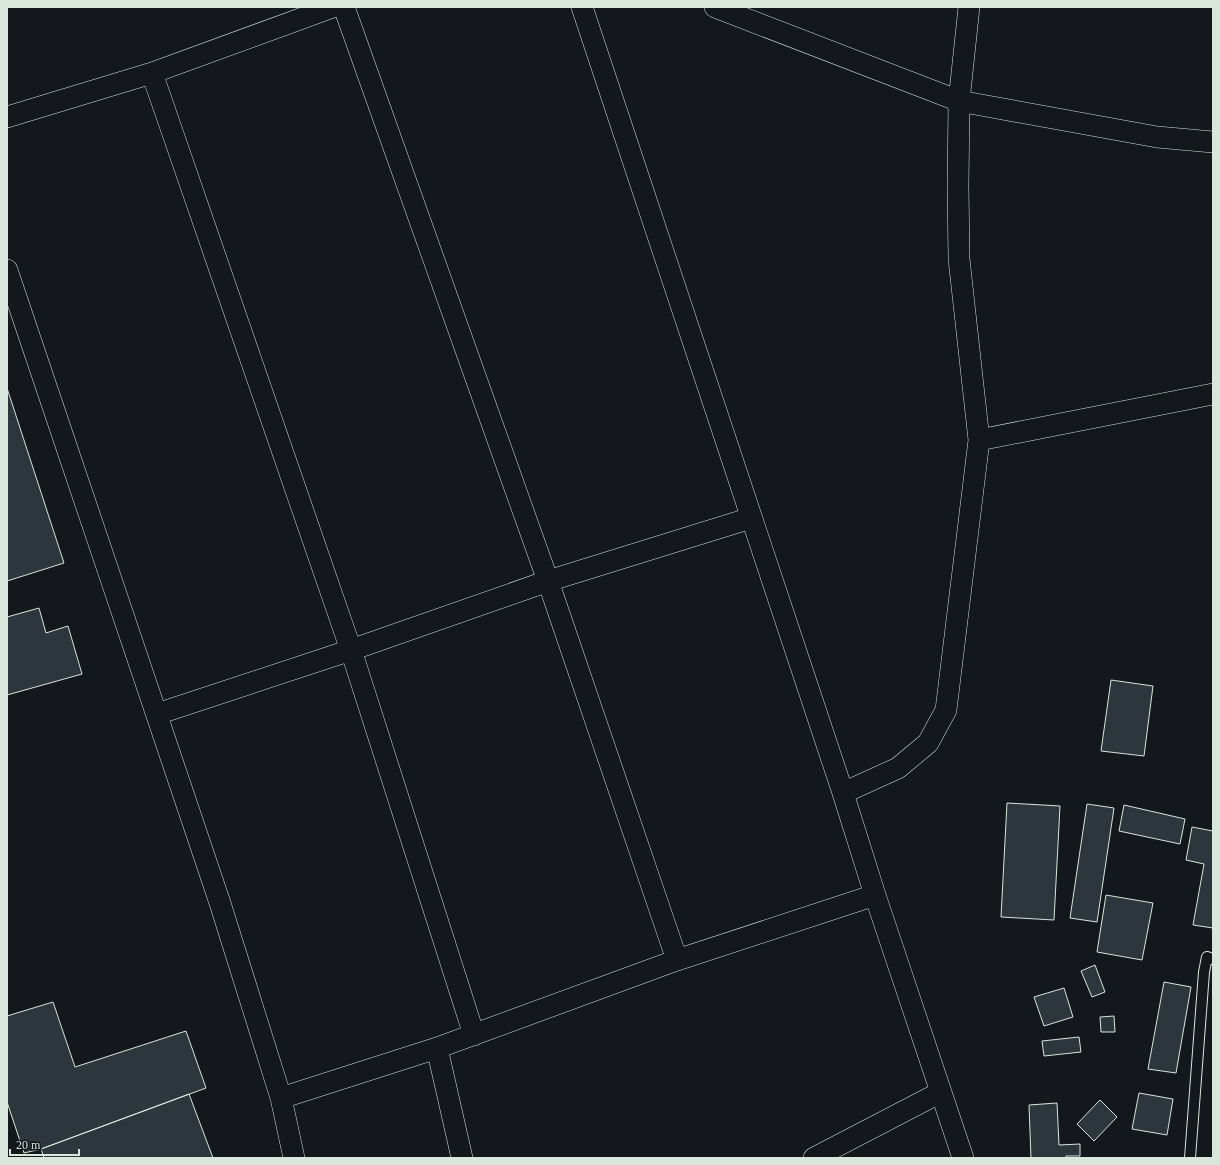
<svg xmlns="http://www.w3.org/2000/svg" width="1220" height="1165" font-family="Georgia,serif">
<rect width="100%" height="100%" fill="#14181c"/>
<path fill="#2c363c" stroke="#d8e6dc" d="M7 388 64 563 7 581Z
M39 608 46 633 68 626 82 674 7 695V617Z
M1111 680 1153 686 1144 756 1101 751Z
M1007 803 1060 806 1054 920 1001 917Z
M1087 804 1114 808 1097 922 1070 918Z
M1124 805 1185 819 1180 844 1119 831Z
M1192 827 1213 831V928L1193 925 1204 864 1186 860Z
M1106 895 1153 903 1142 960 1097 952Z
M1095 965 1105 992 1092 997 1081 971Z
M1164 982 1191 987 1176 1073 1148 1069Z
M1064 988 1073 1017 1044 1026 1034 997Z
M53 1002 75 1067 186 1031 206 1088 41 1149 24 1153 7 1102V1016Z
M1114 1016 1115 1032H1101L1100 1017Z
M1079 1037 1081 1052 1044 1056 1042 1041Z
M1139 1093 1173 1099 1167 1135 1132 1129Z
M189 1094 213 1158H44L41 1149Z
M1100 1100 1117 1117 1094 1141 1077 1124Z
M1057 1103 1059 1145 1080 1144V1156H1066V1158H1031L1029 1105Z"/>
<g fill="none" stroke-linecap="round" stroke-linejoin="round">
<defs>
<path id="lane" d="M1190 1158 1204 972 1207 957 1213 959"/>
<path id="street" d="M344 7 548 581 677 960
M582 7 843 793 875 895 963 1158
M715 7 959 101 1157 137 1213 142
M152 73 351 650 474 1035
M7 117 152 73 333 7
M7 270 220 903 281 1098 294 1158
M979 440 1213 394
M157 714 351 650 548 581 751 518
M843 793 898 768 928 743 946 710 979 440 959 259 958 186 959 101 969 7
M437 1048 462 1158
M281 1098 437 1048 677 960 875 895
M814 1158 941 1092"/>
</defs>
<use href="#lane" stroke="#d8e6dc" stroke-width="12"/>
<use href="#street" stroke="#d8e6dc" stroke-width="22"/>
<use href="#lane" stroke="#14181c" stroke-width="10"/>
<use href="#street" stroke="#14181c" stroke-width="21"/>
</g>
<rect width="1220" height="1165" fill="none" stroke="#d8e6dc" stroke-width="16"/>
<path d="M10 1149v6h69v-6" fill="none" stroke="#d8e6dc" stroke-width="2"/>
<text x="16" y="1149" font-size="12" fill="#d8e6dc" stroke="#14181c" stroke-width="3" paint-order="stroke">20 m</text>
</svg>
